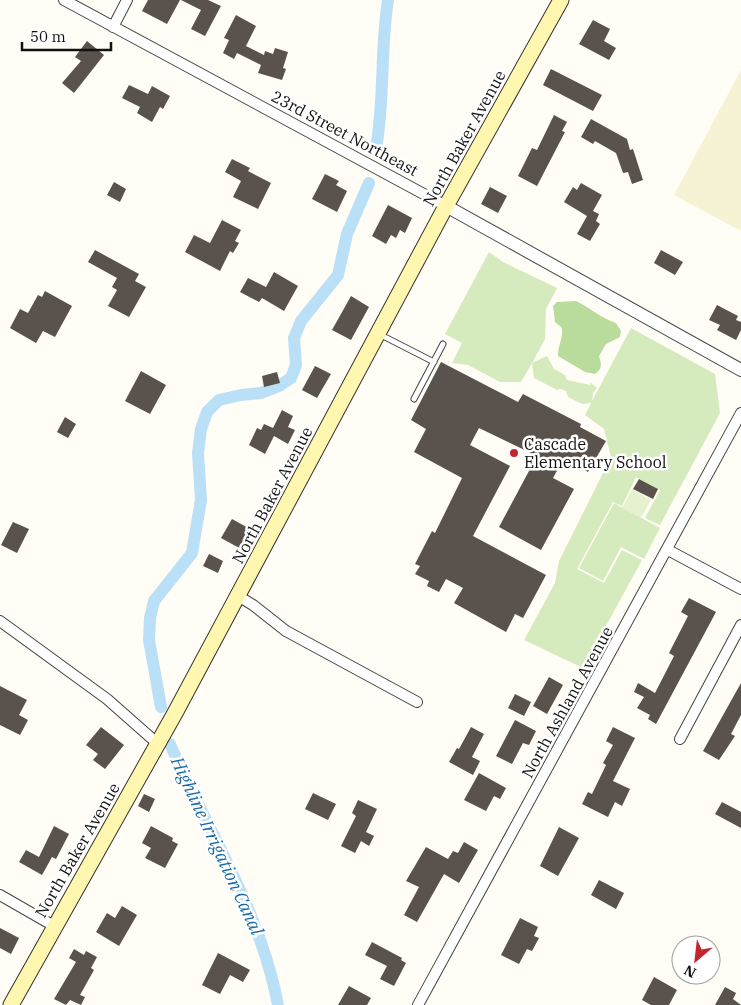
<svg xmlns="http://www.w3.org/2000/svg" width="741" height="1005" font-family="'IBM Plex Serif',serif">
<rect width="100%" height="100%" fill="#fffdf5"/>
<path fill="#f6f3d4" d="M741 70V231L674 195Z"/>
<path fill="#d5ebbd" d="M489 252 503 262 557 288 546 309 545 339 532 363 547 356 554 369 565 375 567 380 590 385 591 383 597 388 593 393 592 401 631 328 715 374 720 413 660 525 645 518 660 490 636 477 622 506 613 502 577 569 604 583 622 550 642 560 583 668 524 640 555 583 559 561 611 457 604 429 585 415 591 403 582 404 568 397 566 391 561 389 557 390 534 378 532 363 521 382H500L468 365 452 363 462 343 445 334Z
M614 503 660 528 644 559 621 547 603 581 579 568Z"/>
<path fill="#b9dc9c" d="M576 301C590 308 603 319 616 323L621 331 620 337 606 344 599 356C602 365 602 369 595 374L585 372 558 356C558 345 563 339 562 328L555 322 553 306 557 302Z"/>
<path fill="#e6f2cf" d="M632 489 651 500 641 518 622 508Z"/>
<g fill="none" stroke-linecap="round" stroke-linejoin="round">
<path stroke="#b9e0f7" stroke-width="12" d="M376 148C385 99 380 49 388 0
M161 707 149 640 150 618 154 601 192 553 201 500 198 453 201 429 207 412 219 400 241 395 261 393 279 386 291 378 296 365 294 338 301 321 338 275 347 234 369 183
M170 744C208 833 260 909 278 1005"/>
</g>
<path fill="#5a524d" d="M148 0H180L167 24 142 11Z
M181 0H208L221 6 205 36 191 29 201 10Z
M236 15 256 26 246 46 264 55 265 51 273 54 275 48 288 52 283 68 286 69 282 80 258 73 261 65 237 53 234 59 223 53 229 40 224 38Z
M593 20 610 29 604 41 616 48 609 60 579 44Z
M87 41 104 55 74 93 62 83 81 61 75 57Z
M551 69 602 95 593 111 543 85Z
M129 85 148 94 152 86 170 96 163 109 160 107 152 122 137 113 140 107 122 98Z
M554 115 567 122 562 131 565 132 537 186 518 176 532 148 537 150Z
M591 119 627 139 630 150 633 149 643 180 632 184 628 172 623 173 616 153 595 141 593 144 581 137Z
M232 159 250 168 248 171 271 183 258 209 233 197 241 181 225 172Z
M325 174 339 181 336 185 347 191 337 212 312 199Z
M114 182 126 189 120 202 107 195Z
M581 183 602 195 593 211 599 214 596 221 600 224 590 241 577 234 587 216 564 202 573 187 577 190Z
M490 187 507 196 498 213 481 204Z
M388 205 412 218 405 233 400 230 396 238 391 235 386 244 372 236Z
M222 220 241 230 235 241 239 243 233 253 230 251 220 271 185 252 194 235 210 243Z
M95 250 139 274 135 281 146 287 129 317 108 306 117 290 112 287 117 278 88 262Z
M661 250 683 262 675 275 654 263Z
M274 272 298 286 284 311 262 298 259 302 240 292 248 278 266 287Z
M45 291 72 306 55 337 43 331 36 343 10 328 20 309 28 313 38 295 42 297Z
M351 296 369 307 351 340 332 330Z
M717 305 738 316 736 320 741 322V330L736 340 717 330 720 325 709 320Z
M441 362 518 402 523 394 581 424 580 427 606 441 588 472 564 458 553 478 574 489 541 550 499 527 537 456 479 428 470 445 510 466 473 536 546 575 523 618 515 614 506 632 454 603 463 588 446 579 439 592 427 586 429 581 415 574 420 566 415 564 432 531 435 533 462 478 414 452 426 429 411 420Z
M315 366 331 374 317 398 302 390Z
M141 371 166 385 150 414 125 401Z
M277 372 280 383 264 387 262 376Z
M282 410 293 416 288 427 295 430 288 444 274 436 265 454 249 445 257 428 261 430 264 424 273 428Z
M65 417 76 424 68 438 57 432Z
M639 479 658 489 653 499 633 489Z
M232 519 252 530 241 549 221 538Z
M13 522 29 529 17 553 1 545Z
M209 554 223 561 218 573 203 566Z
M689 598 716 612 656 724 648 719 650 715 637 708 644 697 634 692 638 683 655 693 674 656 669 653 688 616 681 612Z
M549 677 563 685 547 714 533 706Z
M741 683V715L731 734 735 736 719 760 703 751Z
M0 686 27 700 19 715 28 720 20 735 0 725Z
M515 694 531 702 524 716 508 708Z
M515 720 536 731 529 745 523 743 512 764 496 756Z
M101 727 124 745 105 769 93 760 98 754 86 745Z
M471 727 484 734 472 757 480 761 473 775 449 762 457 748 459 749Z
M613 727 635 738 613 781 630 789 622 806 615 802 608 817 582 804 588 792 592 794 606 765 603 763 613 745 606 741Z
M479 773 506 788 500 799 494 796 486 811 464 800Z
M313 793 336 804 328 820 305 809Z
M144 794 155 799 149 812 138 806Z
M358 800 377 809 366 832 374 836 369 846 361 841 355 853 341 846 356 816 352 813Z
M722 802 741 812V828L715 814Z
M54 826 69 834 56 859 52 857 42 875 19 862 26 850 39 857Z
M151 826 173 838 172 841 178 844 165 868 145 858 151 848 142 843Z
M559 827 579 838 558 876 540 866Z
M464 842 478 850 459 883 444 874 417 922 404 915 419 887 406 881 426 847 448 859 453 851 458 853Z
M599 880 624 893 616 909 591 895Z
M122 906 137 915 119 946 96 932 107 913 115 918Z
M520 918 538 927 534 936 539 938 532 951 527 949 519 964 501 955Z
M0 928 19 938 11 954 0 948Z
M372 942 402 958 401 960 406 963 394 986 380 979 387 966 365 955Z
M74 949 84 955 86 951 97 957 91 968 94 970 80 995 85 997 81 1005 70 1000 66 1005 54 999 76 962 69 958Z
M218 953 250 970 243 982 230 975 220 994 202 985Z
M654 977 677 990 669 1005H651L642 1000Z
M349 986 371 998 367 1005H338Z
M725 987 736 993 733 999 741 1005H715Z"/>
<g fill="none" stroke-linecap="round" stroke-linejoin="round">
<defs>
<path id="service" d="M379 334 434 362
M414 399 443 344"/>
<path id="minor" d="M64 0 446 206
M113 27 127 0
M668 550 741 589
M238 596 253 605 286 631 417 702
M0 621 107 699 158 744
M680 739 741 625
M0 895 54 926
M418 1005 741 413"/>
<path id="tertiary" d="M446 206 741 370"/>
<path id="secondary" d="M11 1005 175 713 446 206 561 0"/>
</defs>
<use href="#service" stroke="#444" stroke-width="7"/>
<use href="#minor" stroke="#444" stroke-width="12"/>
<use href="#tertiary" stroke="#444" stroke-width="14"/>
<use href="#secondary" stroke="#333" stroke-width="17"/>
<use href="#service" stroke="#fff" stroke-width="5"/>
<use href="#minor" stroke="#fff" stroke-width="10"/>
<use href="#tertiary" stroke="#fff" stroke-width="12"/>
<use href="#secondary" stroke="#fff6b0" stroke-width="15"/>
</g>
<circle fill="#c4262e" stroke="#fff" stroke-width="2" cx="514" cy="453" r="5"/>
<g text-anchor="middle" stroke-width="5" stroke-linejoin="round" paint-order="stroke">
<g font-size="16" fill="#111" stroke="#fff">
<text transform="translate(345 133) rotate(28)" y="6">23rd Street Northeast</text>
<text transform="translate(464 138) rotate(-61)" y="6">North Baker Avenue</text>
<text transform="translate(272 495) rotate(-62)" y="6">North Baker Avenue</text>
<text transform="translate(567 702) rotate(-61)" y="6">North Ashland Avenue</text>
<text transform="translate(77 850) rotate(-60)" y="6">North Baker Avenue</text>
</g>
<g font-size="16" fill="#111" stroke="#fff" text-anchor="start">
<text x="524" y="450">Cascade<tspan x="524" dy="18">Elementary School</tspan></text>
</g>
<g font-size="18" font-style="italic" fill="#1768a6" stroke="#fff">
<text transform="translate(217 846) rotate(65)" y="6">Highline Irrigation Canal</text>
</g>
</g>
<g transform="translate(696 960) rotate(208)"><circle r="24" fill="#ffffff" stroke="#a0a0a0"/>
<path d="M0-4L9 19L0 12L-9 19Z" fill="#c4262e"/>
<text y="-8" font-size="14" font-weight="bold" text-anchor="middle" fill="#111111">N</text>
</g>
<path d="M22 42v8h89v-8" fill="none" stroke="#111111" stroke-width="2.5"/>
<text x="30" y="42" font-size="15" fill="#111111" stroke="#ffffff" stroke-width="4" paint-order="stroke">50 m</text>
</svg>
